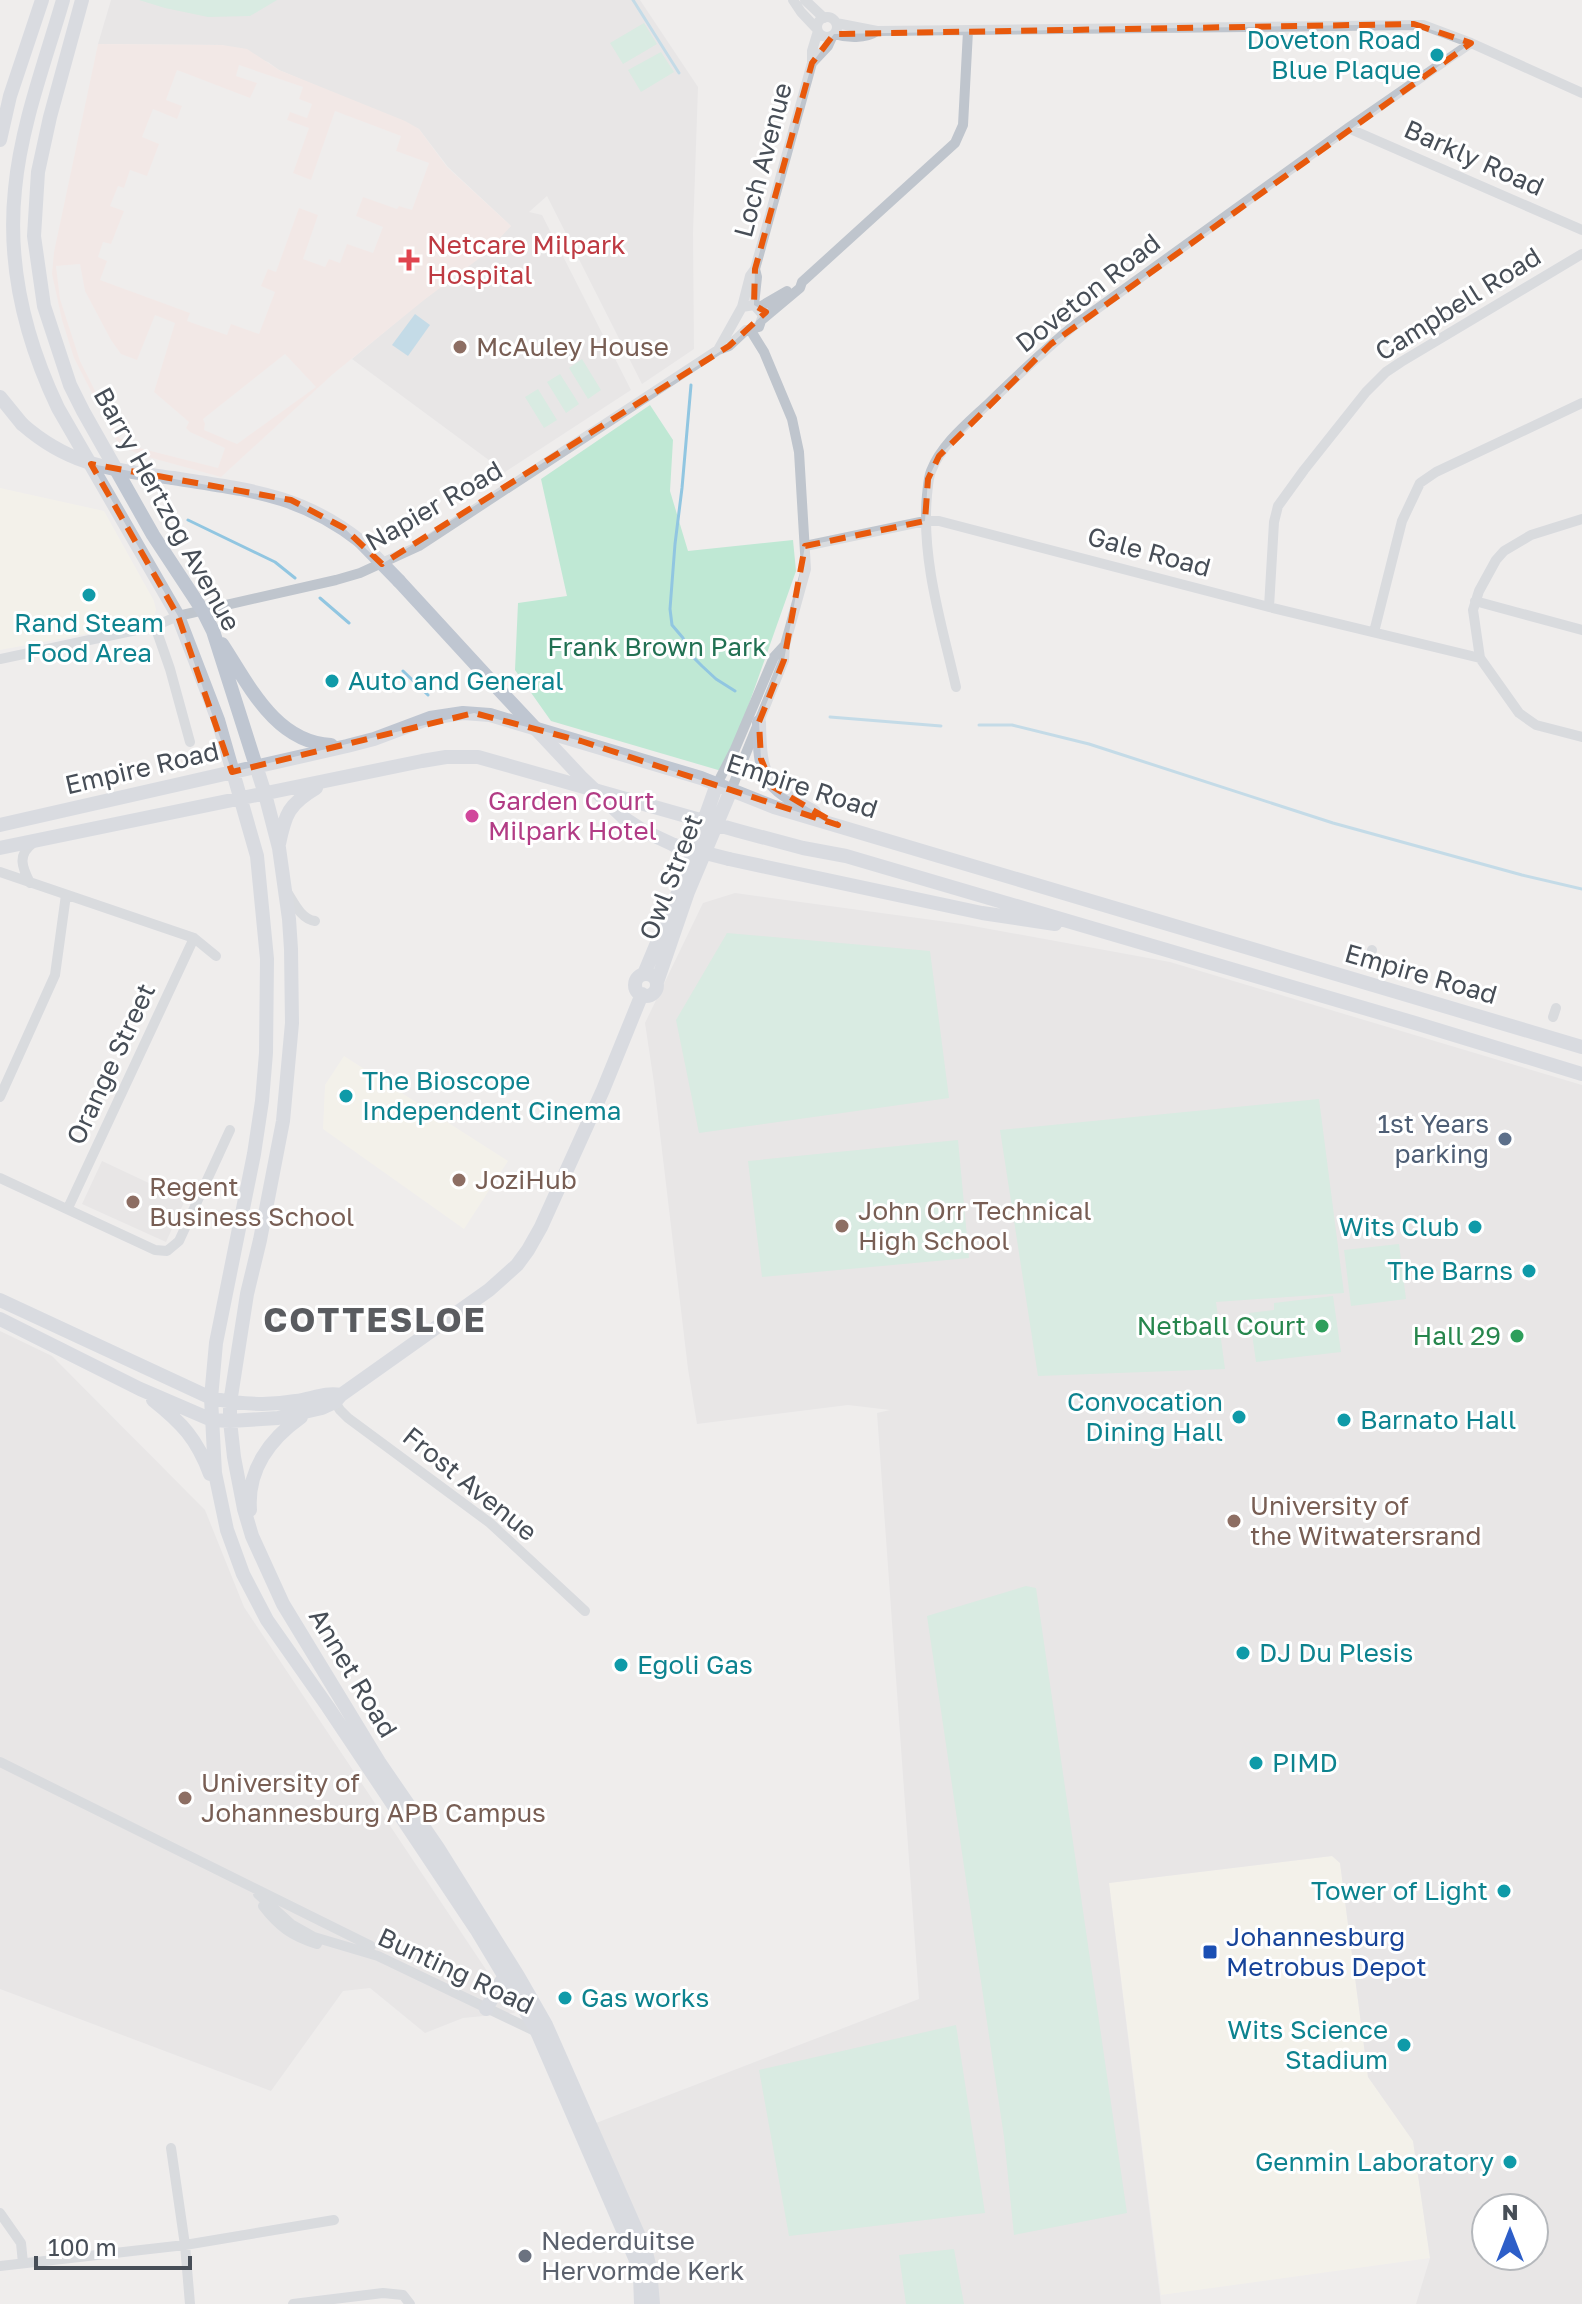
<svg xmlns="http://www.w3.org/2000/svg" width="1582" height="2304" font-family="'Golos Text',sans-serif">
<rect width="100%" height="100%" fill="#efedec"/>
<path fill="#f9f6e6" d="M0 488 104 511 154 601 156 610 153 619 145 623 0 650Z
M344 1056 508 1161 464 1229 323 1129 325 1085Z
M1332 1856 1340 1863 1368 2077 1413 2141 1430 2258 1161 2295 1109 1883Z"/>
<path fill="#e0dede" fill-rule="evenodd" d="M111 0H640L698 87 693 233 694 349 642 384 547 196 529 212 542 215 631 390 505 472 352 359 511 226 448 167 419 129 279 70 268 62 222 45 98 44Z
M735 893 962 924 1170 962 1582 1085V2304H1416L1430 2258 1413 2141 1368 2077 1340 1863 1332 1856 1109 1883 1161 2304H659L596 2123 919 1999 877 1413 890 1410 848 1405 697 1424 688 1369 654 1083 645 1023 703 903ZM1486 2208H1534V2256H1486Z
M102 1161 185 1200 166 1242 82 1204Z
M0 1331 52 1356 205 1510 244 1607 515 2013 463 2018 425 2033 370 1988 343 1991 271 2091 0 1989Z"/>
<path fill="#f7e3de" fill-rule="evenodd" d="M98 44 222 45 247 49 279 70 405 121 419 129 447 167 511 226 485 254 424 300 333 374 221 477 141 455 125 448 116 440 74 358 62 320 52 274 54 252ZM239 65 303 87 299 99 312 104 307 118 290 112 287 120 309 128 293 173 311 180 335 111 401 136 396 151 429 163 412 210 399 206 397 209 363 197 356 216 383 227 373 253 347 244 340 263 329 259 325 267 303 259 318 215 299 208 276 272 268 269 261 286 275 292 259 334 231 324 227 335 187 321 190 313 100 280 107 261 98 257 103 242 111 244 124 211 110 206 118 186 124 188 130 170 147 176 159 144 142 137 153 109 177 119 182 106 166 100 177 70 250 98 257 83 236 76ZM80 264 85 291 111 340 121 354 137 360 155 315 175 323 154 392 189 422 186 428 190 432 225 448 218 468 139 448 119 438 80 361 60 299 56 266ZM285 354 316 387 237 444 204 430 205 424 203 419Z"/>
<path fill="#bfe8d4" d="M139 0H277L250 16 208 17 165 8Z
M644 23 657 44 623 64 610 43Z
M661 52 674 72 641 92 628 70Z
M582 359 601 390 588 399 569 368Z
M560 374 579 404 566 413 547 382Z
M538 389 557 420 544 428 525 397Z
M650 405 673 440 670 491 688 551 793 540 796 571 725 772 551 721 515 670 518 603 567 596 541 479Z
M727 933 930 951 949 1098 699 1133 676 1020Z
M1319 1099 1344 1293 1216 1302 1225 1369 1038 1376 1000 1130Z
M958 1140 969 1258 762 1277 748 1161Z
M1399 1244 1406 1299 1351 1306 1344 1250Z
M1333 1296 1341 1352 1256 1362 1249 1313 1274 1310V1303Z
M1026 1586 1036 1588 1127 2213 1014 2235 1004 2137 927 1616Z
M956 2025 985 2213 789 2236 759 2070Z
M954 2249 964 2304H906L899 2255Z"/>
<path fill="#91c6e1" d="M415 314 430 325 408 356 392 345Z"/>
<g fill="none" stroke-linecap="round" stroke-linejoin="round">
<path stroke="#91c6e1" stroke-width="3" d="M633 0 679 73
M691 385 682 488 675 544 670 609 672 625 683 638 690 654 702 666 716 679 735 691
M188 520 275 562 295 578
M320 598 349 623
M403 671 428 695
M830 717 941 726
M979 725H1012L1089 744 1333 823 1522 875 1582 889"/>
<path stroke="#bfc5cd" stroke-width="10" d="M793 0 801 12 817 29
M805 0 824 18
M817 27a10 10 0 1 1 20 0a10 10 0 1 1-20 0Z
M836 23 877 31 1423 25 1471 43 1582 93
M834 34C847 38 866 39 877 31
M812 63 828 46 833 35
M1348 128 1582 230
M754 305 757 277 755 269
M742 307 754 305 763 315 759 327 747 330
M758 308 787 291
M763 319 800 288 802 282 955 143 963 125 968 31
M718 350 742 307 750 276 755 269 812 63V51L818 31
M1582 519 1531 535 1504 551 1496 560 1479 591 1473 610 1480 658 1519 713 1536 725 1582 737
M805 546 925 521H939L1269 607 1480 658
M1475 601 1582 630
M1269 607 1274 522 1278 506 1304 470 1366 392 1386 372 1401 362 1582 254
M155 626 170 669 190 742
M1374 632 1402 521 1420 483 1436 472 1582 403
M0 659 155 626 178 616 336 580 360 573 419 546 718 350 729 346 746 330
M956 687C942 625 921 560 927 495 928 487 928 479 931 471 942 443 969 422 990 402 1018 375 1046 348 1076 324L1348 128 1471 43
M717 784 735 749 774 657 785 645
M731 790 784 660 785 645 806 569 799 452 792 419 764 352 751 331
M0 872 194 938 216 956
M30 883C22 867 17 855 33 843
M287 892C294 903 301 919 315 921
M1368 963 1372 950
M1553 1017 1556 1008
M0 1097 55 975 66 895
M0 1178 155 1250 167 1251 179 1241 230 1130
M68 1208 194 938
M331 1396 340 1410 348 1418 490 1523 585 1611
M0 1762 371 1946
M258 1894 291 1924 314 1937 378 1956 539 2033
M263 1906C279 1927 292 1936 317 1944
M171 2148 185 2245 190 2304
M0 2213 21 2243 23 2263
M0 2266 185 2245 334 2220
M293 2304 383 2293 403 2295 410 2304"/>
<path stroke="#bfc6d1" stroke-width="14" d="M63 0C45 62 21 125 15 189 7 265 26 341 58 408L178 616 218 720 257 856 267 959 266 1053 262 1101 254 1154 216 1343 211 1398 215 1473 227 1530 243 1574 267 1620 328 1707 476 1929 535 2027 635 2258 640 2275 641 2304
M82 0 50 117 38 172 34 236 44 306 70 385 83 411 153 535 203 611 213 631 265 794 279 848 289 919 291 949 292 1023 283 1121 260 1240 247 1294 230 1403V1421L234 1457 244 1509 252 1536 283 1604 379 1762 438 1848 518 1976 546 2025 646 2252 650 2269 653 2304
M0 140 10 96 42 0
M0 397 22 424
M173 478C246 490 299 493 360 541
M399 581 490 680
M222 644C249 685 275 742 331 745
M759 722C760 779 764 785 814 812
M625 819 642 830 674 845
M0 825 347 746 374 739 430 718 463 713 490 715 701 778 774 807 1582 1047
M279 844C285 814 289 804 316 788
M0 848 422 761 446 757H478L739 831 803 848 846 856 1415 1023 1582 1074
M729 859 982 913 1055 924
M644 974 680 888 717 784
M635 985a11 11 0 1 1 22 0a11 11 0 1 1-22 0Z
M657 982 688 892 731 790
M0 1300 211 1398C238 1404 268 1406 296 1401 312 1399 325 1392 341 1395
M0 1319 140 1389 212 1420 230 1421 278 1418 322 1408 335 1402 341 1395 489 1290 517 1265 528 1250 541 1227 603 1090 642 994
M153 1400C182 1423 197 1439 210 1474
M250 1510C247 1470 270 1439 301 1417
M486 2009 505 1975"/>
<path stroke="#bfc6d1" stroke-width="14" d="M22 424C71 467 112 469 173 478
M360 541 399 581
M490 680 581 777 625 819
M674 845 729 859"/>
</g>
<path d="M0 0H1582V2304H0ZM1414 24 1471 43 1051 344 939 456 928 479 925 521 805 546 784 660 759 722 761 759 773 787 838 825 581 741 474 713 232 772 178 616 91 464 291 500 344 528 382 564 729 346 766 312 754 305 755 269 812 63 834 34Z" fill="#efedec" fill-opacity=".55" fill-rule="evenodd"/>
<path fill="none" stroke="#e8590c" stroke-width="6" stroke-dasharray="16 10" stroke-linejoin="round" d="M1414 24 1471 43 1051 344 939 456 928 479 925 521 805 546 784 660 759 722 761 759 773 787 838 825 581 741 474 713 232 772 178 616 91 464 291 500 344 528 382 564 729 346 766 312 754 305 755 269 812 63 834 34Z"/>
<g fill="#0f9aa8" stroke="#fff" stroke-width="3">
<circle cx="1437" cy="55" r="8"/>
<circle cx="89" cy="595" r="8"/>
<circle cx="332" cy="681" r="8"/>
<circle cx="346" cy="1096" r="8"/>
<circle cx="1475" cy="1227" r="8"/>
<circle cx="1529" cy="1271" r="8"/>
<circle cx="1239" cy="1417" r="8"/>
<circle cx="1344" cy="1420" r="8"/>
<circle cx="1243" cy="1653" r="8"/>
<circle cx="621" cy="1665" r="8"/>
<circle cx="1256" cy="1763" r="8"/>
<circle cx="1504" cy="1891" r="8"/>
<circle cx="565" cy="1998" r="8"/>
<circle cx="1404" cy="2045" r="8"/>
<circle cx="1510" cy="2162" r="8"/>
</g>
<path fill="#e0444e" stroke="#fff" stroke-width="3" d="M405 248h8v8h8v8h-8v8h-8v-8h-8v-8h8z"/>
<g fill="#8d6e63" stroke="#fff" stroke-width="3">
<circle cx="460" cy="347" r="8"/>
<circle cx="459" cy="1180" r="8"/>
<circle cx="133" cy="1202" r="8"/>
<circle cx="842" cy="1226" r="8"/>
<circle cx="1234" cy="1521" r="8"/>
<circle cx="185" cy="1798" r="8"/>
</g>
<circle fill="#d1479c" stroke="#fff" stroke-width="3" cx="472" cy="816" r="8"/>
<circle fill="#5c6f8a" stroke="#fff" stroke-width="3" cx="1505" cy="1139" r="8"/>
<g fill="#2e9e5b" stroke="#fff" stroke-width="3">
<circle cx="1322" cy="1326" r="8"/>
<circle cx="1517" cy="1336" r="8"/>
</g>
<rect fill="#1a4fb4" stroke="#fff" stroke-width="3" x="1202" y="1944" width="16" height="16" rx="4"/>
<circle fill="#6b7280" stroke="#fff" stroke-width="3" cx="525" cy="2256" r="8"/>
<g text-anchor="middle" stroke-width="6" stroke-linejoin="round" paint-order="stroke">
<g font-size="26" fill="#0d838f" stroke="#fff" text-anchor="end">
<text x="1421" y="49">Doveton Road<tspan x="1421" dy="30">Blue Plaque</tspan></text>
<text x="89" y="632" text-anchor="middle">Rand Steam<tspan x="89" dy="30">Food Area</tspan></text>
<text x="348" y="690" text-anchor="start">Auto and General</text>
<text x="362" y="1090" text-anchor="start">The Bioscope<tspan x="362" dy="30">Independent Cinema</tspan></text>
<text x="1459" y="1236">Wits Club</text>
<text x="1513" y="1280">The Barns</text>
<text x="1223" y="1411">Convocation<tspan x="1223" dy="30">Dining Hall</tspan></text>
<text x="1360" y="1429" text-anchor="start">Barnato Hall</text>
<text x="1259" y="1662" text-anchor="start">DJ Du Plesis</text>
<text x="637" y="1674" text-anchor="start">Egoli Gas</text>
<text x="1272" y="1772" text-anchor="start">PIMD</text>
<text x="1488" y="1900">Tower of Light</text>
<text x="581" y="2007" text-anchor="start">Gas works</text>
<text x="1388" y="2039">Wits Science<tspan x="1388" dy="30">Stadium</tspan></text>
<text x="1494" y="2171">Genmin Laboratory</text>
</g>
<g font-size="26" fill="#474e57" stroke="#fff">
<text transform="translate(1474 158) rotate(24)" y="9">Barkly Road</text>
<text transform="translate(763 160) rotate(-75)" y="9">Loch Avenue</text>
<text transform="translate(1088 293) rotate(-38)" y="9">Doveton Road</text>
<text transform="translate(1458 304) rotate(-32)" y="9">Campbell Road</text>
<text transform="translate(434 506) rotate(-30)" y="9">Napier Road</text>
<text transform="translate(167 509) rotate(61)" y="9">Barry Hertzog Avenue</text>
<text transform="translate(1149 552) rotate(15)" y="9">Gale Road</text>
<text transform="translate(142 768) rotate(-13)" y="9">Empire Road</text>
<text transform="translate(802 786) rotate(18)" y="9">Empire Road</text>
<text transform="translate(671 877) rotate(-69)" y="9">Owl Street</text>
<text transform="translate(1421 974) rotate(16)" y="9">Empire Road</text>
<text transform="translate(111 1064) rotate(-65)" y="9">Orange Street</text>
<text transform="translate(470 1484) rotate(39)" y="9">Frost Avenue</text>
<text transform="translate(353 1673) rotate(59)" y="9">Annet Road</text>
<text transform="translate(456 1971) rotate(25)" y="9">Bunting Road</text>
</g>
<g font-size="26" fill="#be3a42" stroke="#fff" text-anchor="start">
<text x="427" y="254">Netcare Milpark<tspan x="427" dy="30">Hospital</tspan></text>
</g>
<g font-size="26" fill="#785e54" stroke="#fff" text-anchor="start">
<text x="476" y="356">McAuley House</text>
<text x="475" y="1189">JoziHub</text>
<text x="149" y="1196">Regent<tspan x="149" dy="30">Business School</tspan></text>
<text x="858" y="1220">John Orr Technical<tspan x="858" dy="30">High School</tspan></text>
<text x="1250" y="1515">University of<tspan x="1250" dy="30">the Witwatersrand</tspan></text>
<text x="201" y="1792">University of<tspan x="201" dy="30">Johannesburg APB Campus</tspan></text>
</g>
<g font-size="26" fill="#217052" stroke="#fff">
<text x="657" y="656">Frank Brown Park</text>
</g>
<g font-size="26" fill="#b23c85" stroke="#fff" text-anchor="start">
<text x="488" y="810">Garden Court<tspan x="488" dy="30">Milpark Hotel</tspan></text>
</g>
<g font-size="26" fill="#4e5e75" stroke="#fff" text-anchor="end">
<text x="1489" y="1133">1st Years<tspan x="1489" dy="30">parking</tspan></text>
</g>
<g font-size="26" fill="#27864d" stroke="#fff" text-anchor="end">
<text x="1306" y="1335">Netball Court</text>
<text x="1501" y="1345">Hall 29</text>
</g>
<g font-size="26" fill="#164399" stroke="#fff" text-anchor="start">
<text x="1226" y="1946">Johannesburg<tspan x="1226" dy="30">Metrobus Depot</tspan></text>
</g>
<g font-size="26" fill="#5b616d" stroke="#fff" text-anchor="start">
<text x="541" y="2250">Nederduitse<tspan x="541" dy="30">Hervormde Kerk</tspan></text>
</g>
<g font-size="34" font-weight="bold" letter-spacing="2" fill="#5a5c60" stroke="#fff">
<text x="375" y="1332">COTTESLOE</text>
</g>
</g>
<g transform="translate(1510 2232)"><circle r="38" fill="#ffffff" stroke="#b5b8bc" stroke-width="2"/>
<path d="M0-6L14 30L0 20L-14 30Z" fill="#2d5ec8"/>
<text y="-12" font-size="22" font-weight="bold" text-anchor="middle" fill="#474e57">N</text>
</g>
<path d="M36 2256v12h154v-12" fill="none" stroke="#474e57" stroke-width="4"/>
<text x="48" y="2256" font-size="24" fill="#474e57" stroke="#ffffff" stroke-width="6" paint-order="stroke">100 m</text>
</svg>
